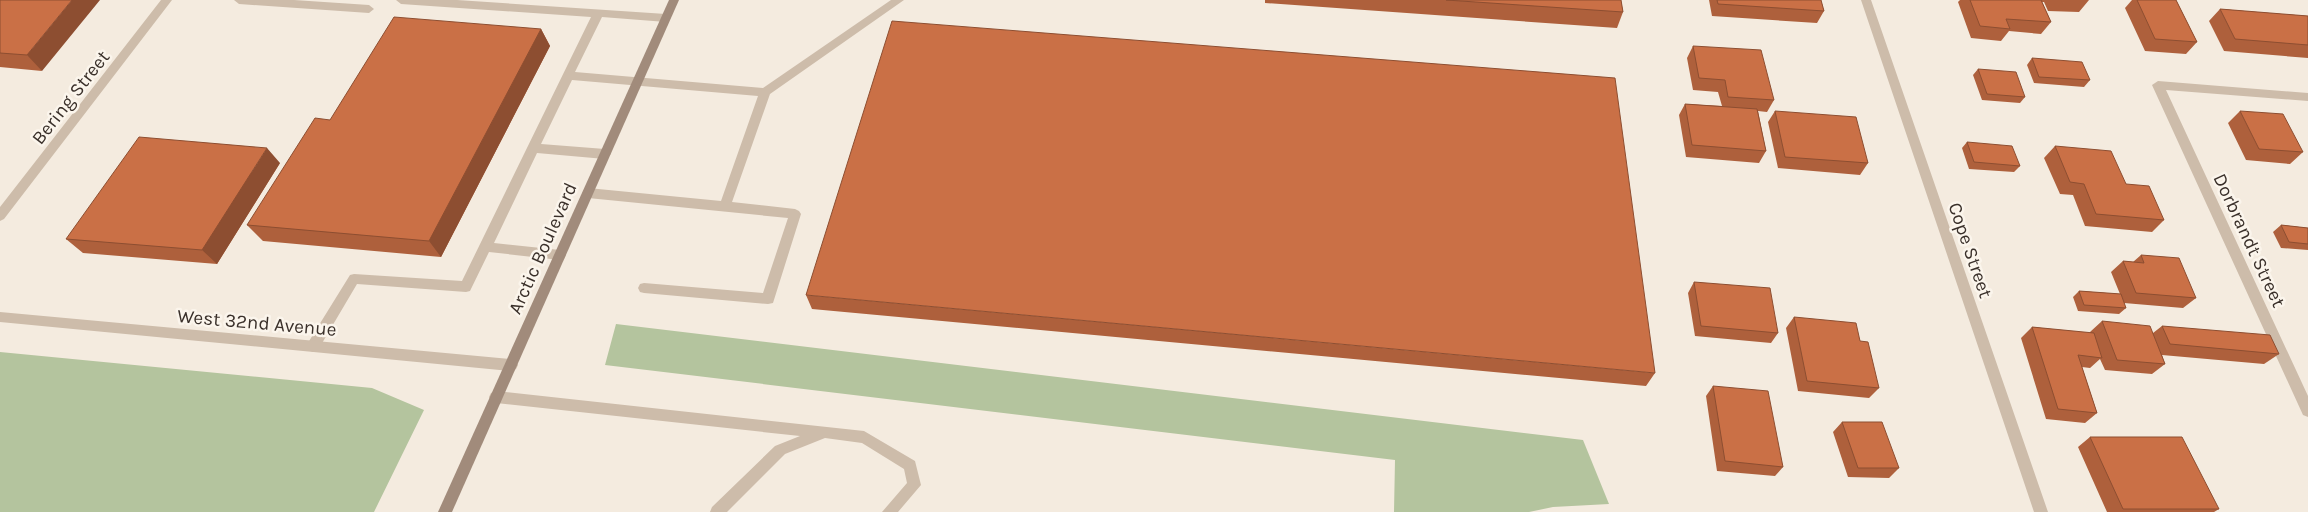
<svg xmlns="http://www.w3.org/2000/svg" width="2308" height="512" font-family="Karla,sans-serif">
<rect width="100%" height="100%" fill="#f4ebdf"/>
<path fill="#b4c49e" d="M616 324 1583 440 1609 504 1553 507 1529 512H1394L1395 460 605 365Z
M0 352 372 388 424 410 374 512H0Z"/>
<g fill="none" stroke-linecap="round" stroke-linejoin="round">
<path fill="#cdbcaa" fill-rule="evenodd" d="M234 0H294L369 5 374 9 369 13 239 4Z
M396 0H457L666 14 671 18 666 22 602 17 575 72 763 88 891 0H904L770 94 732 202 795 209 799 211 801 214 773 303 768 304 644 293 640 292 638 288 640 284 644 283 763 293 788 218 588 198 582 193 588 188 721 201 758 96 572 80 541 144 605 149 611 154 605 159 537 153 494 243 560 250 564 251 566 255 564 259 560 260 489 252 470 291 466 292 357 284 318 350 313 352 308 350 306 346 350 275 354 274 462 281 591 17 401 4Z
M496 391 864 431 915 461 921 485 898 512H882L907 483 904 469 862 443 825 438 785 454 727 512H710L712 507 775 446 800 436 496 403 491 401 489 397 491 393Z"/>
<path fill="#cdbcaa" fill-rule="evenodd" d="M161 0H172L4 219 0 221V207Z
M1861 0H1871L2048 512H2034Z
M2158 81 2308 93V101L2166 90 2308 396V417L2303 415 2152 85Z
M0 312 511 359 516 361 518 365 516 369 511 371 0 322Z"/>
<path fill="#a18b7b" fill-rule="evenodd" d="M669 0H679L452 512H438Z"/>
</g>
<path fill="#ae603c" d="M0 0 42 71 0 67Z
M1265 0H1621L1623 12 1617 28 1265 3Z
M1709 0H1821L1824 11 1817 23 1712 16Z
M1960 0H2089L2079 12 2048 11 2044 2H2042L2051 22 2041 34 2009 31 2001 41 1971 38 1958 2Z
M2132 0H2176L2197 42 2186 54 2145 51 2125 8Z
M2220 9 2308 16V58L2224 51 2209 21Z
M541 29 550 46 441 257 263 241 247 225 330 120Z
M1693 46 1774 100 1767 112 1758 111 1766 151 1759 163 1686 157 1679 115 1685 104 1722 106 1718 92 1693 90 1687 58Z
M2032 58 2090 80 2084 87 2034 83 2027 65Z
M1978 69 2025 97 2020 103 1982 100 1973 75Z
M1775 111 1868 163 1860 175 1778 168 1768 122Z
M2240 111 2303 152 2290 164 2246 160 2228 123Z
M1967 142 2020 166 2014 172 1969 169 1962 148Z
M2055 146 2126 184 2164 220 2152 232 2085 226 2073 195 2060 194 2044 158Z
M280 163 217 264 83 253 66 239Z
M2281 225 2308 228V250L2281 248 2273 232Z
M2141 255 2196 298 2183 308 2124 303 2126 308 2119 314 2078 311 2073 297 2079 291 2120 294 2111 272 2123 261 2133 262Z
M1694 282 1778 333 1771 343 1695 336 1688 293Z
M806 295 1655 373 1646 386 812 309Z
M1794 317 1879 388 1869 398 1798 391 1786 328Z
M2102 321 2153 333 2162 326 2279 354 2264 364 2162 355 2165 364 2152 374 2105 370 2100 359 2090 368 2082 367 2097 413 2085 423 2046 419 2021 338 2032 327 2090 333V332Z
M1713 386 1783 467 1775 476 1717 471 1706 396Z
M1842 422 1899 468 1889 478 1848 477 1833 432Z
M2090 437 2219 509 2214 512H2107L2078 447Z"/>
<path fill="#8d4e31" d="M72 0H100L42 71 27 55Z
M541 29 550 46 441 257 429 241Z
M267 148 280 163 217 264 202 250Z"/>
<path fill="#ca7046" stroke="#8d4e31" d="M0 0H72L27 55 0 53Z
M1446 0H1621L1623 12Z
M1717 0H1821L1824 11 1718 4Z
M1970 0H2041L2051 22 2006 19 2010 29 1980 26Z
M2137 0H2176L2197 42 2155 39Z
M2220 9 2308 16V45L2235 39Z
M394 17 541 29 429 241 247 225 315 118 330 120Z
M892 21 1615 78 1655 373 806 295Z
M1693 46 1761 50 1774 100 1728 97 1725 80 1699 78Z
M2032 58 2082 62 2090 80 2039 77Z
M1978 69 2016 72 2025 97 1987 94Z
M1685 104 1757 109 1766 151 1692 145Z
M1775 111 1856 117 1868 163 1785 157Z
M2240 111 2283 114 2303 152 2259 149Z
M139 137 267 148 202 250 66 239Z
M1967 142 2012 146 2020 166 1974 162Z
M2055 146 2111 151 2126 184 2149 186 2164 220 2096 214 2084 184 2070 182Z
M2281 225 2308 228V244L2289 242Z
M2141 255 2179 258 2196 298 2136 293 2123 261 2144 263Z
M1694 282 1770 288 1778 333 1701 326Z
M2079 291 2121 294 2126 308 2084 305Z
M1794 317 1856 323 1860 341 1868 342 1879 388 1807 381Z
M2102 321 2150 326 2165 364 2117 360Z
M2162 326 2270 335 2279 354 2170 344Z
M2032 327 2094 333 2102 358 2078 355 2097 413 2058 409Z
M1713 386 1768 391 1783 467 1725 461Z
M1842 422H1882L1899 468H1858Z
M2090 437H2182L2219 509H2123Z"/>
<g text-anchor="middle" stroke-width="5" stroke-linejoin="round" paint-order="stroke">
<g font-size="19" fill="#3a302a" stroke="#fbf5ec">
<text transform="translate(70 97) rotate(-52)" y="7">Bering Street</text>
<text transform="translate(2250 240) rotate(65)" y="7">Dorbrandt Street</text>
<text transform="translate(542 248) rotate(-66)" y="7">Arctic Boulevard</text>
<text transform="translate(1971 250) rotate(71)" y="7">Cope Street</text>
<text transform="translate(257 322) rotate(5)" y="7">West 32nd Avenue</text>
</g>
</g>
</svg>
